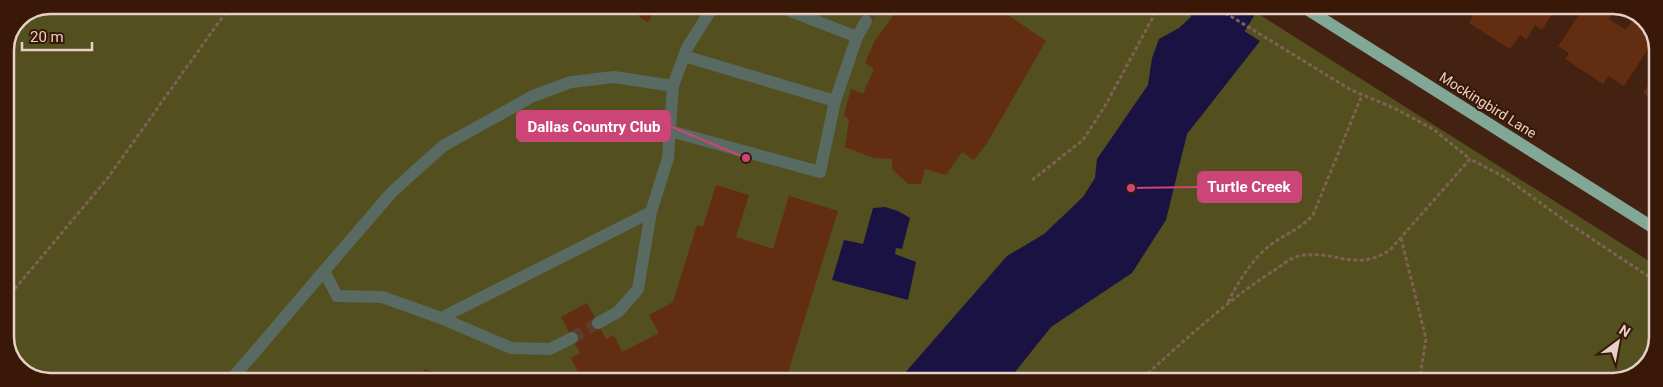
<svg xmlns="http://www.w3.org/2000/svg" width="1663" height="387" font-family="Roboto,sans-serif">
<rect width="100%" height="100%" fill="#442212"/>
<path fill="#534f1f" d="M50 5 1246 6 1657 266V346L1643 371 1614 382 41 381 16 367 5 343V49L18 18Z"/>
<path fill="#1a1242" d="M1191 6H1204L1260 41 1187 134 1166 220 1132 273 1051 327 1007 382H897L1007 256 1044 234 1083 197 1095 178 1097 159 1148 85 1152 58 1159 39 1179 28 1191 17Z
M885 207 898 211 910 218 902 249 896 248 895 254 916 262 908 300 832 280 844 240 863 244 873 208Z"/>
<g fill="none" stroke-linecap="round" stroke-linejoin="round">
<path stroke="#1a1242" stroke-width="41" d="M1199 68 1236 6"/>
</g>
<path fill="#632d12" d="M621 5H658L648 22Z
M901 5 995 6 1046 41 987 143 974 160 962 152 946 175 925 169 921 184H908L892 169V159L874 158 845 147 849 120 844 115 851 89 863 94 874 69 865 63 874 42Z
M1466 6H1557L1542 30 1535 25 1526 40 1520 35 1510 49 1469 23 1475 12Z
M1585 6H1618L1609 19 1626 30 1637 14 1647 20 1655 38 1624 86 1608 76 1603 84 1565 59 1569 53 1558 46Z
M1658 70V102L1643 93Z
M716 185 749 195 736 237 773 249 789 196 838 211 785 382 565 381 579 374 571 358 580 353 561 317 587 303 606 339 614 335 622 352 659 333 649 315 673 302 697 225 703 227Z
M424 369 460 381H420Z
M535 375 539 381H522Z"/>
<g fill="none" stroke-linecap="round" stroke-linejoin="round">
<path stroke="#5c3c2d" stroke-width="12" stroke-dasharray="12 6" stroke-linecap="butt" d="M866 21 874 5
M572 338 598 323"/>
<path stroke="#7f6153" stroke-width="3" stroke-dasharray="4 2.5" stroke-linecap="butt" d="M1214 6 1351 90 1394 108 1433 129 1470 159
M1032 180 1083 140 1105 106 1159 6
M1401 238 1426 339 1419 382
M1228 302C1238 282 1251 261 1269 246 1285 234 1299 230 1313 215L1362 95
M5 306 13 291 107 179 231 5
M1138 382C1183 342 1226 301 1276 269 1283 265 1291 257 1299 256 1337 249 1353 273 1390 250L1470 159 1506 178 1571 225 1657 282"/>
<path stroke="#586a61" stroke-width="12" d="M775 5 857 37 835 101
M857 37 866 21
M673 86 614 77 571 82 533 96 443 146 392 192 324 271 337 296 382 297 441 318 651 212 668 158 673 86 687 48 714 5
M670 131 820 172 835 101 684 56
M441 318 511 348 550 349 572 338
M598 323 618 312 638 289 651 212
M230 381 324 271"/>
<path stroke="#81a896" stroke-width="12" d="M1302 6 1657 230"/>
</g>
<g text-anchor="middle" stroke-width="4.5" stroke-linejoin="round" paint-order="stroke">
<g font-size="14" fill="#e7d0c6" stroke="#391808">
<text transform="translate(1488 105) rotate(32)" y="5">Mockingbird Lane</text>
</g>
</g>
<path d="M0 0H1663V387H0ZM50 14H1613A36 36 0 0 1 1649 50V337A36 36 0 0 1 1613 373H50A36 36 0 0 1 14 337V50A36 36 0 0 1 50 14Z" fill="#391808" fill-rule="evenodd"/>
<path fill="none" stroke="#e7d0c6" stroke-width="2.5" d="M50 14H1613A36 36 0 0 1 1649 50V337A36 36 0 0 1 1613 373H50A36 36 0 0 1 14 337V50A36 36 0 0 1 50 14Z"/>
<path fill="none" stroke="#cb4676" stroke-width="2" d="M746 158L670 126M1131 188L1198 187"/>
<g fill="#cb4676" stroke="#391808" stroke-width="2">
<circle cx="746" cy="158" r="5"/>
<circle cx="1131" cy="188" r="5"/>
</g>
<g fill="#cb4676" stroke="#cb4676" stroke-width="2">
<rect x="517" y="111" width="153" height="30" rx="5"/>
<rect x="1198" y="172" width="103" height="30" rx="5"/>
</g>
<g font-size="15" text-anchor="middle" font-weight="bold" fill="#fff">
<text x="594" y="132">Dallas Country Club</text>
<text x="1249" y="192">Turtle Creek</text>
</g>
<g transform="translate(1618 342) rotate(32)" stroke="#391808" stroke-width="4" paint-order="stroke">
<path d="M0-4L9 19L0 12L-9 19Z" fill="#e7d0c6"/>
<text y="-8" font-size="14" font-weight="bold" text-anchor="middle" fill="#e7d0c6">N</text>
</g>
<path d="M22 42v8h70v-8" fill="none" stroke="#e7d0c6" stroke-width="2.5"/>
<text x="30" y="42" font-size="15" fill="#e7d0c6" stroke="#391808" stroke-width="4" paint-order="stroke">20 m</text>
</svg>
